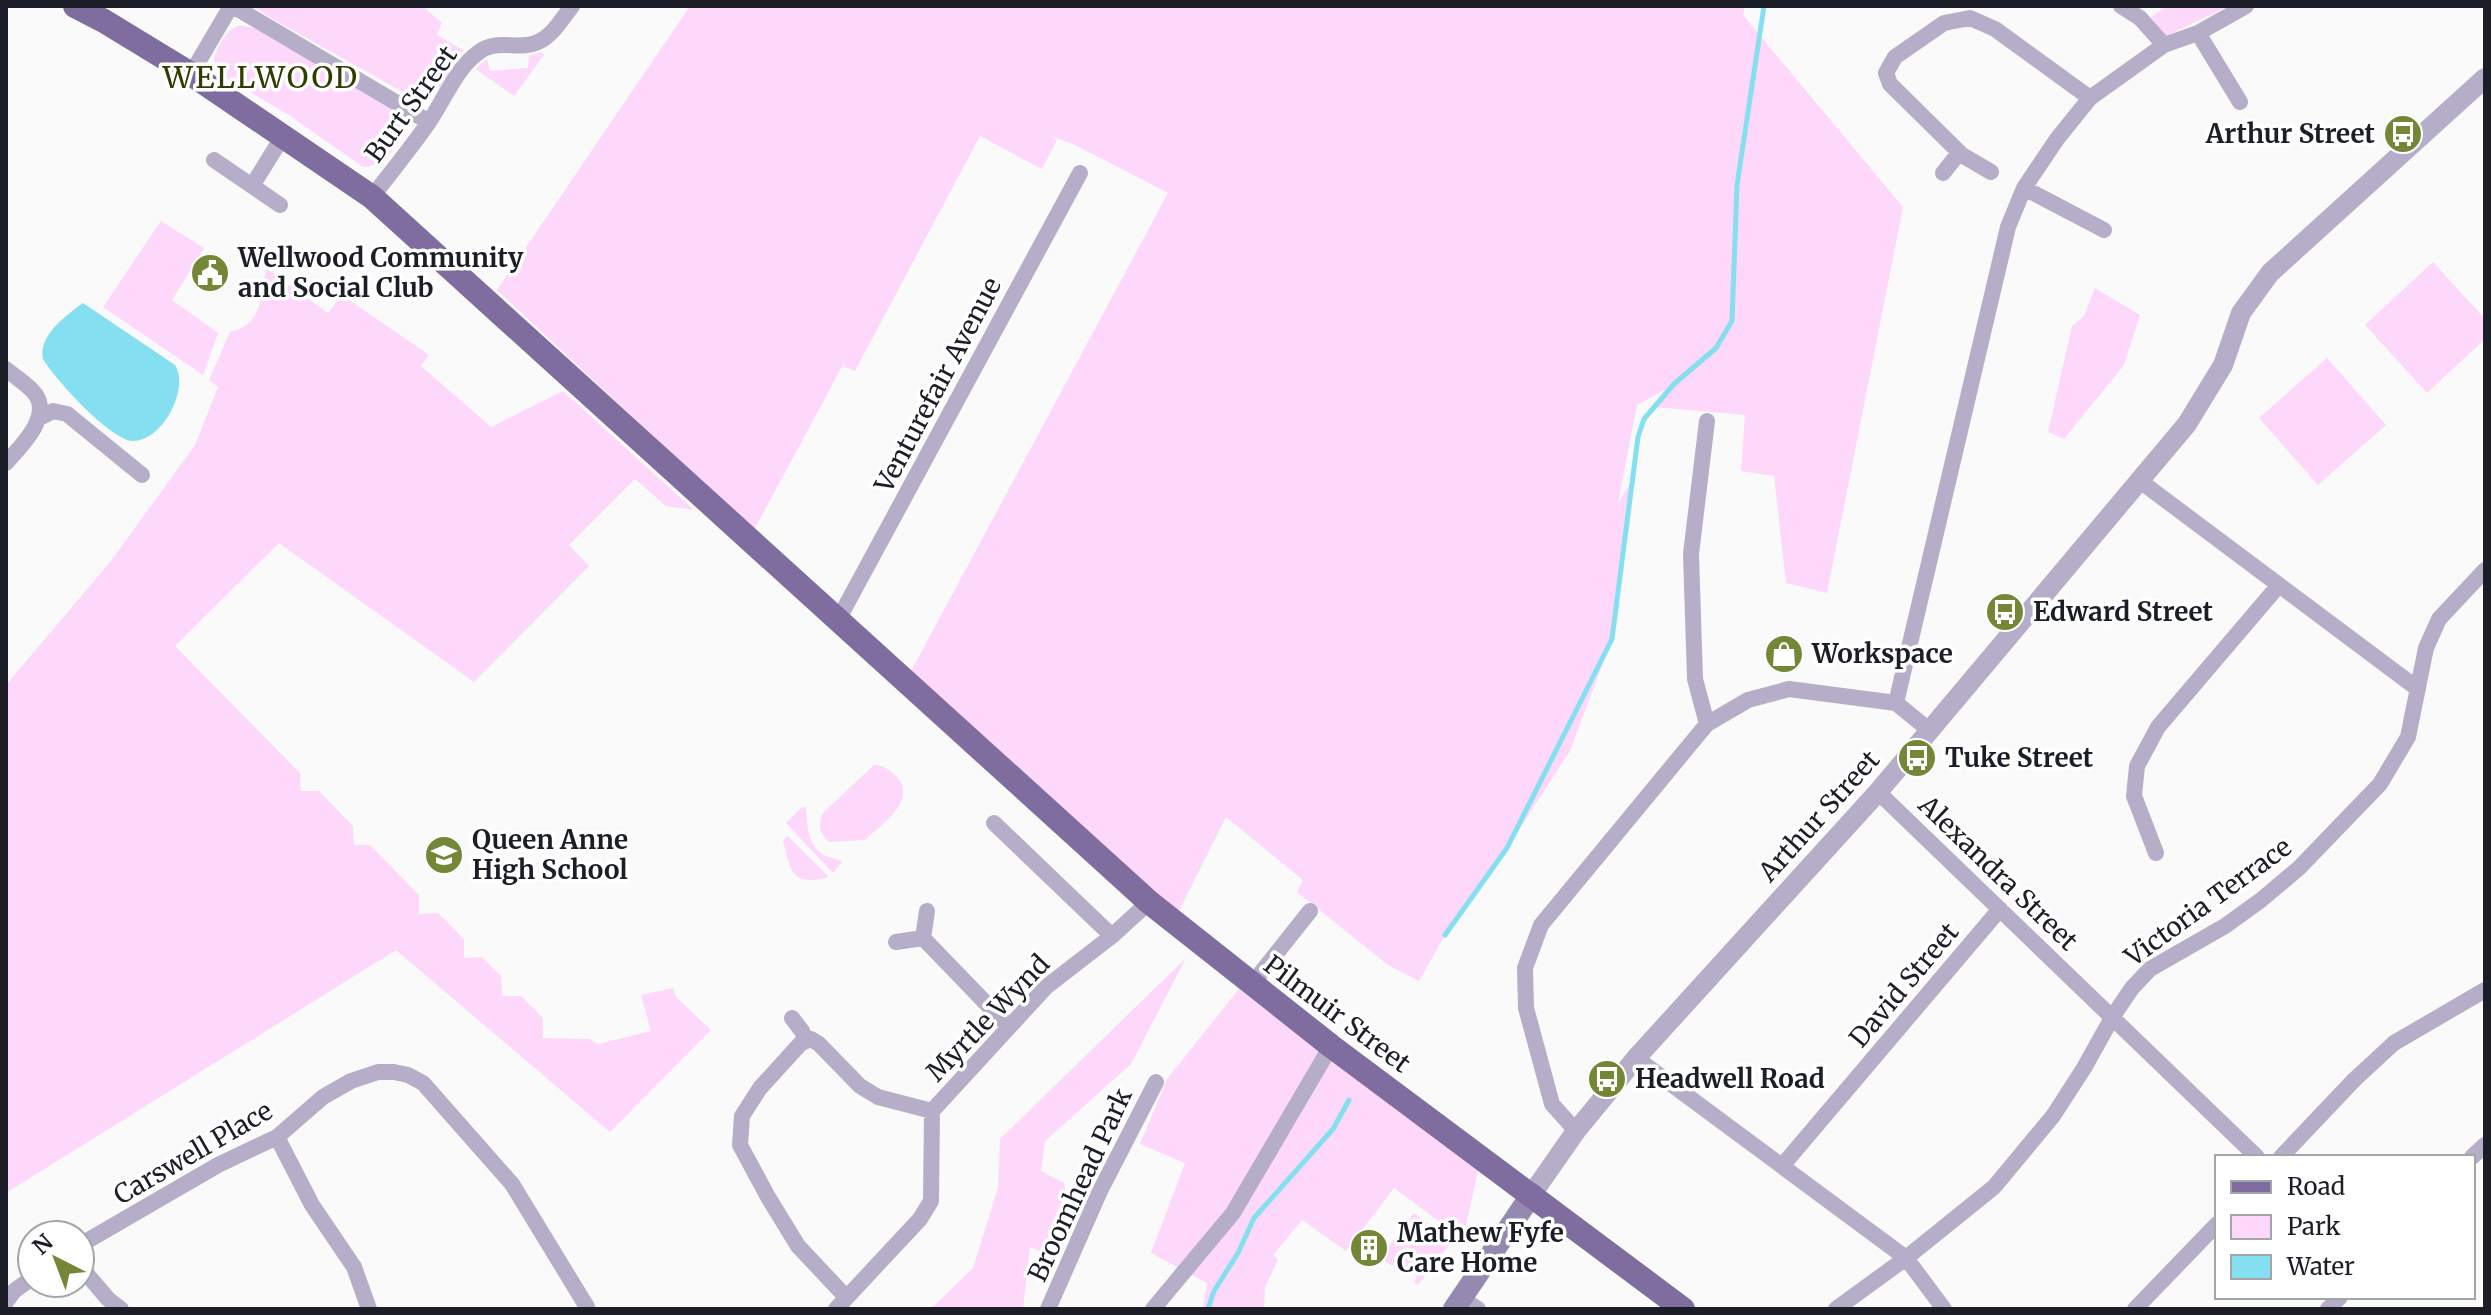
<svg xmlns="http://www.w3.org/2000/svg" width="2491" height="1315" font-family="Merriweather,serif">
<rect width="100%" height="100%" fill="#fafafa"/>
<path fill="#fdd8fa" d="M255 6H422L442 23 437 35 463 50C451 69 440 99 415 99L266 15Z
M690 6H1745L1743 15 1903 207 1827 593 1786 583 1774 476 1741 471 1745 415 1655 407 1672 386 1637 405 1618 503 1633 479 1612 639 1570 751 1507 848 1445 935 1419 981 1388 965 1297 892 1303 880 1226 817 1178 913 909 675 1168 193 1075 145 1051 136 1057 140 1042 169 980 136 855 371 845 367 844 363 754 530 497 290Z
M2167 6H2229L2168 35H2163L2151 17Z
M240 25 258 29 400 113 406 127C399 146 384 166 363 167L289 115 226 78 215 66 214 58C219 44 226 30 240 25Z
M542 52 544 55 514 96 476 69 487 59 490 71 528 68 529 56Z
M161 221 204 248 172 300 218 333 203 375 103 307Z
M2433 262 2485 319V339L2427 393 2365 325Z
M266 268 328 313 342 295 429 355 421 366 491 427 563 391 694 510 666 506 635 479 569 545 589 566 474 682 279 543 175 646 300 773 301 791H319L353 826 354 845H370L419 895V914L438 913 464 939V958L482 957 501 976 502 996H521L543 1018V1038L589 1039 598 1044 651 1031 641 995 673 988 676 997 711 1030 610 1132 396 950 6 1193V685L111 561 195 445 218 387 209 380 230 332C263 324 261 297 266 268Z
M2095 288 2140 315 2124 365 2064 439 2048 432 2072 326 2084 316Z
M2327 358 2386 425 2318 485 2259 418Z
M874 765C885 765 889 770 897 777 918 801 880 825 865 840L829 842C820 834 817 824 823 813Z
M806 807C807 825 807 845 824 855 830 858 836 858 842 862L833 873 786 823 801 808Z
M788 836 829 877C792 887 790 871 783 840Z
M1186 958 1131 1064 1045 1141 1041 1171 1064 1183 1066 1194 1048 1232 1059 1236 1050 1256 1030 1247 1023 1309H931L973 1268 998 1188 1000 1139Z
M1239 989 1478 1171 1463 1239 1394 1188 1346 1251 1302 1220 1273 1255 1278 1260 1265 1287 1264 1309H1203L1207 1283 1151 1253 1185 1163 1140 1144 1167 1079Z
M1414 1213 1452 1241 1418 1285 1414 1282 1417 1277 1396 1261 1392 1266 1380 1257Z"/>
<path fill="#84dff0" d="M83 303 175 365C190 390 162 441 133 441 110 440 55 379 43 359 38 335 67 315 83 303Z"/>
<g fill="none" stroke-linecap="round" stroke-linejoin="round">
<path stroke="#84dff0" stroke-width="5" d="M1445 935 1507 848 1612 639 1638 437 1644 419 1674 384 1716 348 1732 321 1737 185 1764 6
M1208 1309 1214 1291 1238 1253 1254 1218 1333 1129 1349 1100"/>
<path stroke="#b6adc9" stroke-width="16" d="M233 6 429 122
M2121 6 2140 18 2164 45
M2198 33 2240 102
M191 74 231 6
M214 160 280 205
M1991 172 1962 155 1890 84 1886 73 1895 57 1944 23 1970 18 1995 29 2090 98
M1943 173 1959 153
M252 186 283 136
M2024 188 2104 230
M372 197C391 172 411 148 429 122 444 100 456 68 479 52 497 38 519 51 538 42 553 35 562 19 572 6
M6 369C15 377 29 385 36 395 51 418 20 447 6 463
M39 418 53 411 67 414 142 475
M1707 421 1691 554 1695 679 1707 724
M2140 481 2418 689
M838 620 1080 173
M1929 730 1896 703 2008 227 2024 188 2057 139 2090 98 2164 45 2198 33 2246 6
M1878 792 2257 1157
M994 823 1112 936
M2156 853 2134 796 2137 766 2158 727 2279 585
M923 938 1008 1026
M896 942 923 938 927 911
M1252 984 1310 911
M792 1018 802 1031 806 1041
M1636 1058 1906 1258 1944 1309
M1576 1131 1552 1104 1526 1008 1525 968 1541 925 1707 724 1748 700 1789 689 1896 703
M277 1137 312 1205 354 1267 369 1309
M2281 1157 2354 1080 2394 1043 2485 990
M2472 1157 2485 1145
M1782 1166 2000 909
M80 1245 218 1165 277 1137 323 1097 351 1081 378 1072H394L408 1075 423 1083 512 1184 587 1307
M80 1266 108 1299 121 1309
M846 1297 798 1246 768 1197 740 1145 742 1116 760 1088 801 1043 811 1039 819 1044 860 1086 878 1097 932 1111
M1461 1298 1478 1309
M6 1302 14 1291 32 1278
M836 1309 920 1219 931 1201 932 1111 1046 987 1112 936 1149 902
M1048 1309 1100 1191 1156 1082
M1153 1309 1233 1213 1331 1046
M1836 1309 1906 1258 1994 1187 2053 1116 2084 1068 2113 1016 2132 988 2150 969 2225 926 2261 900 2299 868 2380 784 2408 737 2426 648 2439 619 2485 570
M2135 1309 2217 1224
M2328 1309 2340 1297"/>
<path stroke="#b6adc9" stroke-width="20" d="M1532 1194 1576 1131 1636 1058 1878 792 2187 424 2223 365 2241 313 2270 273 2485 78"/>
<path stroke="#9588b1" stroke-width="22" d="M1454 1309 1532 1194"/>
<path stroke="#7e6d9e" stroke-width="24" d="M75 6 104 21 191 74 372 197 1149 902 1331 1046 1683 1309"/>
</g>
<defs>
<symbol id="bus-disc" viewBox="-11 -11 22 22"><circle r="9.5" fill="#748736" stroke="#fff"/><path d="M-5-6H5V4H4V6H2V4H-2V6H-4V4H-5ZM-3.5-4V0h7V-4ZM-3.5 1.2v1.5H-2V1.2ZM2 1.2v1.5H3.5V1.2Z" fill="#fff"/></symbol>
<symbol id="civic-disc" viewBox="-11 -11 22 22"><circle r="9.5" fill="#748736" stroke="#fff"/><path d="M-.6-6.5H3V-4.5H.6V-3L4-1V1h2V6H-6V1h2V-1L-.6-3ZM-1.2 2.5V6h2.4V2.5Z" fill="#fff"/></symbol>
<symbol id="shop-disc" viewBox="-11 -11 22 22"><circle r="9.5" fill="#748736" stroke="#fff"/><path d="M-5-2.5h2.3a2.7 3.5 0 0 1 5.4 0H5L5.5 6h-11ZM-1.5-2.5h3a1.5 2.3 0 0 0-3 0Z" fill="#fff"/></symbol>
<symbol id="school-disc" viewBox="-11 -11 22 22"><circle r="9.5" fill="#748736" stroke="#fff"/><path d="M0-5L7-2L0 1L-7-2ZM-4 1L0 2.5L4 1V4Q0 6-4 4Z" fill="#fff"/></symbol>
<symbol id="building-disc" viewBox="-11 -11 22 22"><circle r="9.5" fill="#748736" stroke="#fff"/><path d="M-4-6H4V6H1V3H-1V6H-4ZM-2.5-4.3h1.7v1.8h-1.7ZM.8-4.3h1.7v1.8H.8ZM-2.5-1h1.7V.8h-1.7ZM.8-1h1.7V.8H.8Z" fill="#fff"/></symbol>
</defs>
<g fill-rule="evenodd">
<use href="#bus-disc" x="2381" y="112" width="44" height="44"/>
<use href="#civic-disc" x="188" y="251" width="44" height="44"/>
<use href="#bus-disc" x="1983" y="590" width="44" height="44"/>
<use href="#shop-disc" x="1762" y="632" width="44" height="44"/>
<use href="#bus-disc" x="1895" y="736" width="44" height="44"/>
<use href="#school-disc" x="422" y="833" width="44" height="44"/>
<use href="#bus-disc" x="1585" y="1057" width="44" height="44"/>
<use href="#building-disc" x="1347" y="1226" width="44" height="44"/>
</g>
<g text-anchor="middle" stroke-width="7" stroke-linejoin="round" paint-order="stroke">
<g font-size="26" fill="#1b1e27" stroke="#fff">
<text transform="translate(411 104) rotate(-54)" y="9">Burt Street</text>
<text transform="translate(938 385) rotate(-62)" y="9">Venturefair Avenue</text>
<text transform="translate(1819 816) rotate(-48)" y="9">Arthur Street</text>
<text transform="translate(1998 873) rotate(44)" y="9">Alexandra Street</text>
<text transform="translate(2208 902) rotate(-36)" y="9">Victoria Terrace</text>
<text transform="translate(1904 985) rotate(-50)" y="9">David Street</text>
<text transform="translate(1337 1014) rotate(37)" y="9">Pilmuir Street</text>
<text transform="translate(988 1018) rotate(-46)" y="9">Myrtle Wynd</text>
<text transform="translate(193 1153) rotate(-30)" y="9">Carswell Place</text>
<text transform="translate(1080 1185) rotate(-65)" y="9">Broomhead Park</text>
</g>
<g font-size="26" font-weight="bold" fill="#1b1e27" stroke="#fff" text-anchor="start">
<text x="2375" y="143" text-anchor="end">Arthur Street</text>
<text x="238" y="267">Wellwood Community<tspan x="238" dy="30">and Social Club</tspan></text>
<text x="2033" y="621">Edward Street</text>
<text x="1812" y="663">Workspace</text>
<text x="1945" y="767">Tuke Street</text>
<text x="472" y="849">Queen Anne<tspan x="472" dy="30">High School</tspan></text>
<text x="1635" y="1088">Headwell Road</text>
<text x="1397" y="1242">Mathew Fyfe<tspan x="1397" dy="30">Care Home</tspan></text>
</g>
<g font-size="30" letter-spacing="2" fill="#313c00" stroke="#fff">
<text x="261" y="88">WELLWOOD</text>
</g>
</g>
<rect width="2491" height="1315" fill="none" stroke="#1b1e27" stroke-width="16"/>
<rect x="2215" y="1155" width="260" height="144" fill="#ffffff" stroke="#a4a5a9" stroke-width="2"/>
<rect x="2231" y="1181" width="40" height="12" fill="#7e6d9e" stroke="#a4a5a9" stroke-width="2"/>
<text x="2287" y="1195" font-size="24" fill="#1b1e27">Road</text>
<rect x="2231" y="1215" width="40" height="24" fill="#fdd8fa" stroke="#a4a5a9" stroke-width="2"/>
<text x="2287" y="1235" font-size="24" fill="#1b1e27">Park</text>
<rect x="2231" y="1255" width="40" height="24" fill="#84dff0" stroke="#a4a5a9" stroke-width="2"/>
<text x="2287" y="1275" font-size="24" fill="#1b1e27">Water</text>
<g transform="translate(56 1259) rotate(318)"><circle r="38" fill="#ffffff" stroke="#a4a5a9" stroke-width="2"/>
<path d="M0-6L14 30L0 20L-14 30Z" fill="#748736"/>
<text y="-12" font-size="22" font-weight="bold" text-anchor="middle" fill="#1b1e27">N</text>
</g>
</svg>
